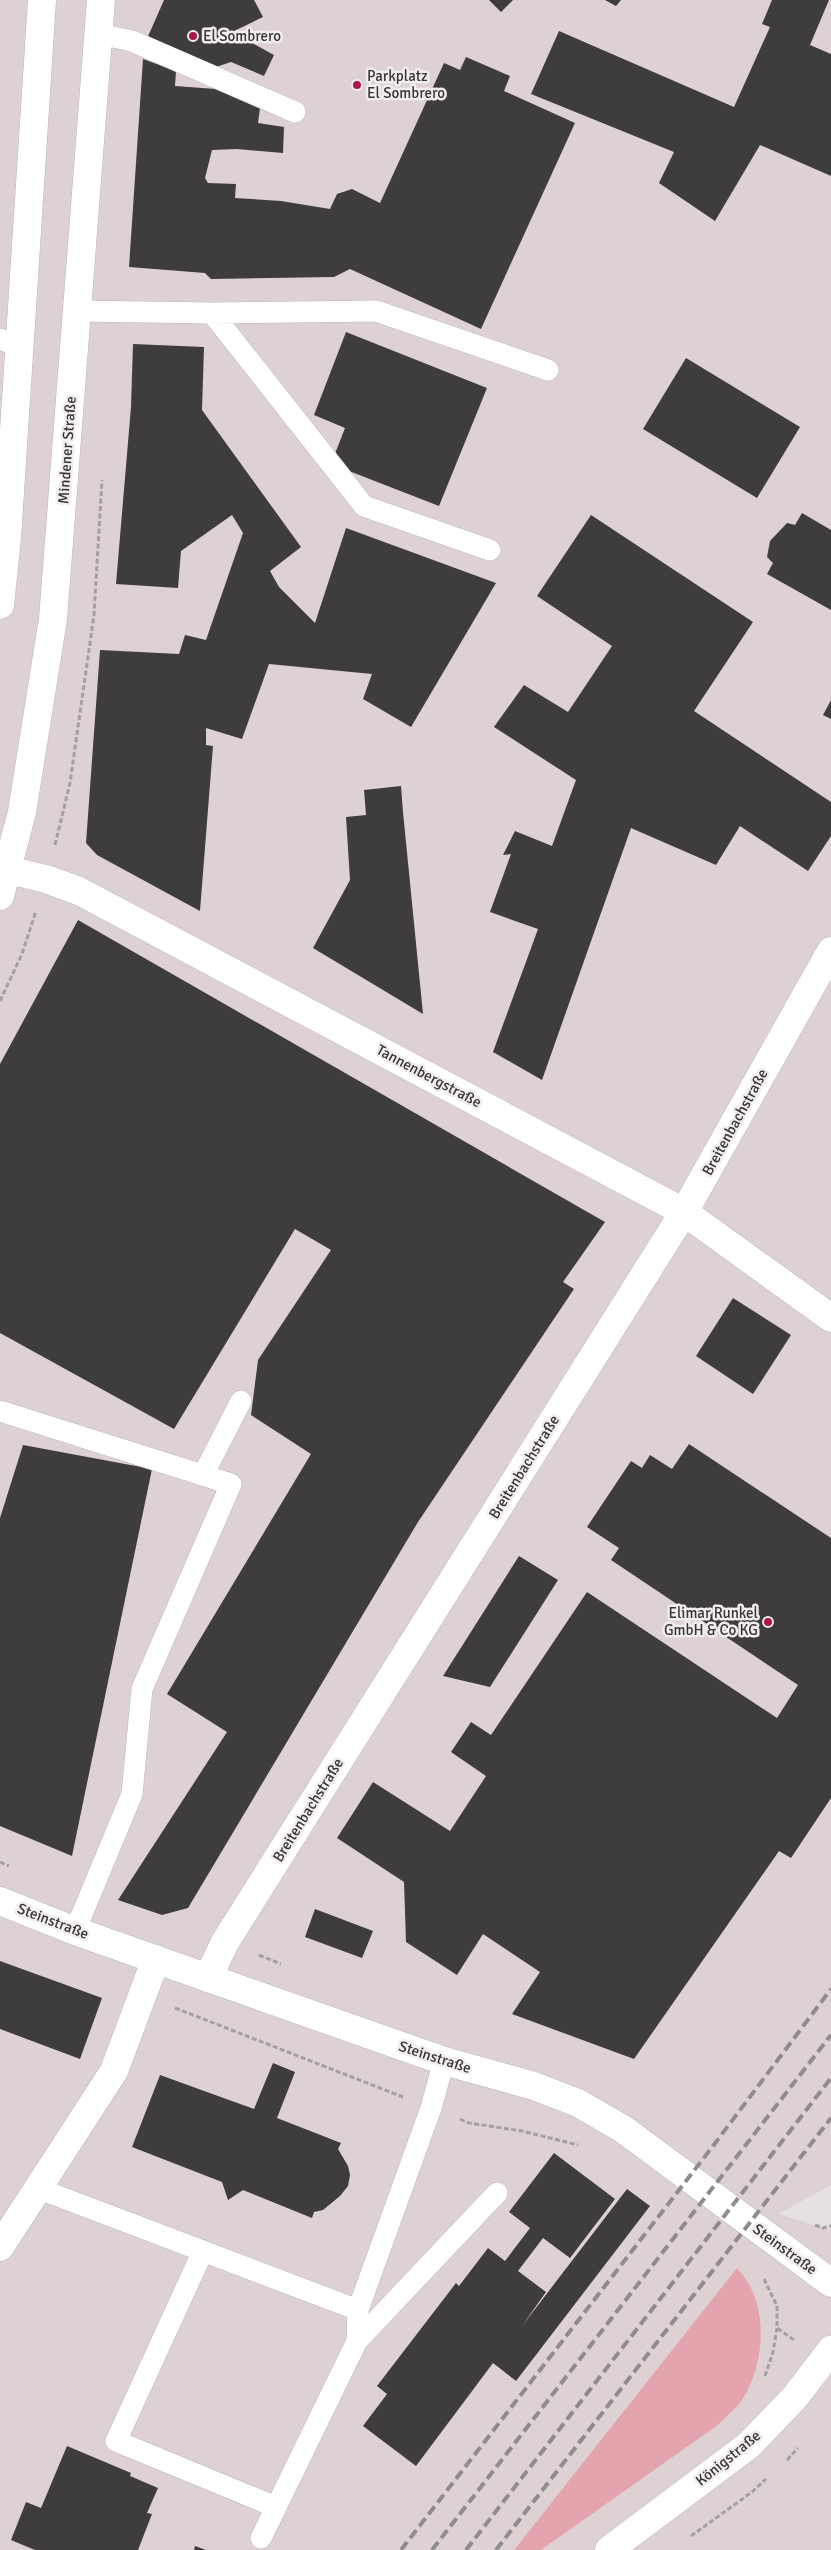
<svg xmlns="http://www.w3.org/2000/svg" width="831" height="2550" font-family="Signika,sans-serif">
<rect width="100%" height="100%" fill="#e5e0e1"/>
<path fill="#ded1d3" d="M0 0H831V2185L778 2214 831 2230V2550H541L718 2425 753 2377 759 2350 760 2326 737 2269 514 2550H0Z"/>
<path fill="#e3a4ae" d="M737 2268C769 2301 766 2359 744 2397 738 2407 726 2416 718 2425L541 2550H514Z"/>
<path fill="#3f3c3c" d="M164 0H254L263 17 232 32 274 55 264 76 231 62 213 68 146 41Z
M489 0H513L501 12Z
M605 0H621L616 6Z
M772 0H829L810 45 831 54V176L760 145 715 221 659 183 674 152 531 94 559 31 734 107 770 27 762 24Z
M466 57 510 76 504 91 575 123 481 329 350 269 334 277 211 279 205 273 129 267 143 59 176 71 175 86 216 89 260 108 258 123 284 127 283 153 237 149 212 150 205 178 208 183 236 184 235 198 281 201 330 209 337 194 352 189 380 203 444 63 460 70Z
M346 332 487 388 439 506 331 464 345 428 314 415Z
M133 344 204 347 202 410 301 547 270 571 279 587 315 623 346 528 496 583 411 727 363 699 372 674 269 664 242 739 206 728V745L213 746 200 911 97 855 86 843 100 650 179 654 185 635 206 640 243 533 232 515 181 551 178 588 116 584 131 407Z
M686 358 800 427 757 498 643 429Z
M802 513 831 530V610L767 574 773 563 767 557 770 541 787 523 795 525Z
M591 515 753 622 694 711 831 802V836L808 871 740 826 716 865 631 828 542 1080 493 1052 538 929 490 912 511 854 503 855 515 831 552 846 576 780 494 727 524 685 568 712 612 646 537 596Z
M831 700V719L823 715Z
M401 786 403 812 423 1014 313 948 350 880 346 817 366 815 364 790Z
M78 920 605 1222 563 1282 574 1289 418 1522 188 1908 162 1915 118 1900 227 1732 167 1694 311 1454 251 1415 258 1360 331 1250 295 1229 174 1429 0 1333V1064Z
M733 1298 791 1335 753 1394 696 1356Z
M689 1444 831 1538V1798L791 1858 779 1851 634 2059 512 2014 540 1972 483 1934 457 1975 406 1942 404 1882 337 1838 373 1782 450 1831 486 1776 451 1752 471 1722 491 1735 587 1592 777 1718 798 1685 611 1560 619 1548 587 1527 631 1461 642 1468 650 1455 672 1469Z
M23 1445 152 1469 72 1856 0 1826V1518Z
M519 1556 558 1580 490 1687 443 1676Z
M315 1909 373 1931 362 1958 305 1937Z
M0 1961 102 1998 80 2059 0 2029Z
M273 2063 295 2072 277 2118 341 2143 338 2149 348 2166 350 2175 348 2186 340 2196 323 2210 314 2212 312 2218 243 2190 228 2200 222 2182 132 2147 160 2075 254 2109Z
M554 2153 615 2199 570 2258 543 2238 518 2271 546 2292 522 2326 627 2189 650 2206 516 2381 493 2363 416 2466 363 2426 387 2394 377 2386 456 2283 459 2286 488 2248 505 2261 530 2228 509 2212Z
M67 2446 131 2473 130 2476 158 2488 147 2513 152 2514 138 2550H35L11 2540 26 2502 41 2508Z
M195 2546 206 2550H194Z"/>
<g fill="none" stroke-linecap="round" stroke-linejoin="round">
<defs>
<path id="lane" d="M99 34 132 41 295 112
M77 311 212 313 376 311 548 370
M212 313 364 506 490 550
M0 339 19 346
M0 1411 231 1484 142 1689 132 1794 75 1931
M203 1475 241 1401
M37 2188 358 2310
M203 2251 116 2441 276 2507
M357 2341 497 2193
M261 2538 357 2341 358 2310 431 2108 444 2061"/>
<path id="street" d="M0 605 7 538 42 0
M8 870 46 879 79 891 684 1212 831 1318
M0 896 22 812 53 619 101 0
M208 1978 225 1942 684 1212 831 951
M0 2247 114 2071 156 1959
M609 2550 749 2445 795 2397 831 2350"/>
<path id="secondary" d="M0 1901 75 1931 444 2061 534 2086 578 2103 623 2129 831 2283"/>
</defs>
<use href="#lane" stroke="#bbb6b7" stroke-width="22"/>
<use href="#street" stroke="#bbb6b7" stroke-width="29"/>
<use href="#secondary" stroke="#bbb6b7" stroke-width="29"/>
<path stroke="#a4a0a1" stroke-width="3" stroke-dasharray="5 2.5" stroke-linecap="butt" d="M55 845 70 783 94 615 102 480
M0 1001 22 954 36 911
M0 1862 9 1866
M259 1955 281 1964
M175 2008 403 2097
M460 2119 469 2123 522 2131 578 2145
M815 2225 823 2228 831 2226
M764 2279 777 2306V2328L794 2340
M765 2376 773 2352 777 2328
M787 2460 798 2448
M691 2536 752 2492 766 2479"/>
<use href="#lane" stroke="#fff" stroke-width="21"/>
<use href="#street" stroke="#fff" stroke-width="28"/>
<use href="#secondary" stroke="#fff" stroke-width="28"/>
<path stroke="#908c8d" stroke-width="4" stroke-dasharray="10 5" stroke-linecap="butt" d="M401 2550 713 2146 831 1989
M432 2550 831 2035
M466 2550 831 2078
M496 2550 831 2118"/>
</g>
<g fill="#aa1649" stroke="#f2edee" stroke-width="2">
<circle cx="193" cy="36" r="5"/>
<circle cx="357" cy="85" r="5"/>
<circle cx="768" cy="1622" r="5"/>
</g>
<g text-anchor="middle" stroke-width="5" stroke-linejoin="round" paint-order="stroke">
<g font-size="15" fill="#363434" stroke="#f2edee" text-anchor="start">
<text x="203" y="41">El Sombrero</text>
<text x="367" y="81">Parkplatz<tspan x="367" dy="17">El Sombrero</tspan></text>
<text x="758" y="1618" text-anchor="end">Elimar Runkel<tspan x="758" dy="17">GmbH &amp; Co KG</tspan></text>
</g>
<g font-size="15" fill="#363434" stroke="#f2edee">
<text transform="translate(67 450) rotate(-86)" y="5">Mindener Straße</text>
<text transform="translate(429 1076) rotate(28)" y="5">Tannenbergstraße</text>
<text transform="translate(735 1122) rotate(-61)" y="5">Breitenbachstraße</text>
<text transform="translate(524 1467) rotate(-58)" y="5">Breitenbachstraße</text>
<text transform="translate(308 1810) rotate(-58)" y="5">Breitenbachstraße</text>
<text transform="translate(53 1921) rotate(21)" y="5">Steinstraße</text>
<text transform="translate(435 2057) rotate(18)" y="5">Steinstraße</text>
<text transform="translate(785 2249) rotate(36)" y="5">Steinstraße</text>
<text transform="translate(728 2458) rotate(-39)" y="5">Königstraße</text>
</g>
</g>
</svg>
